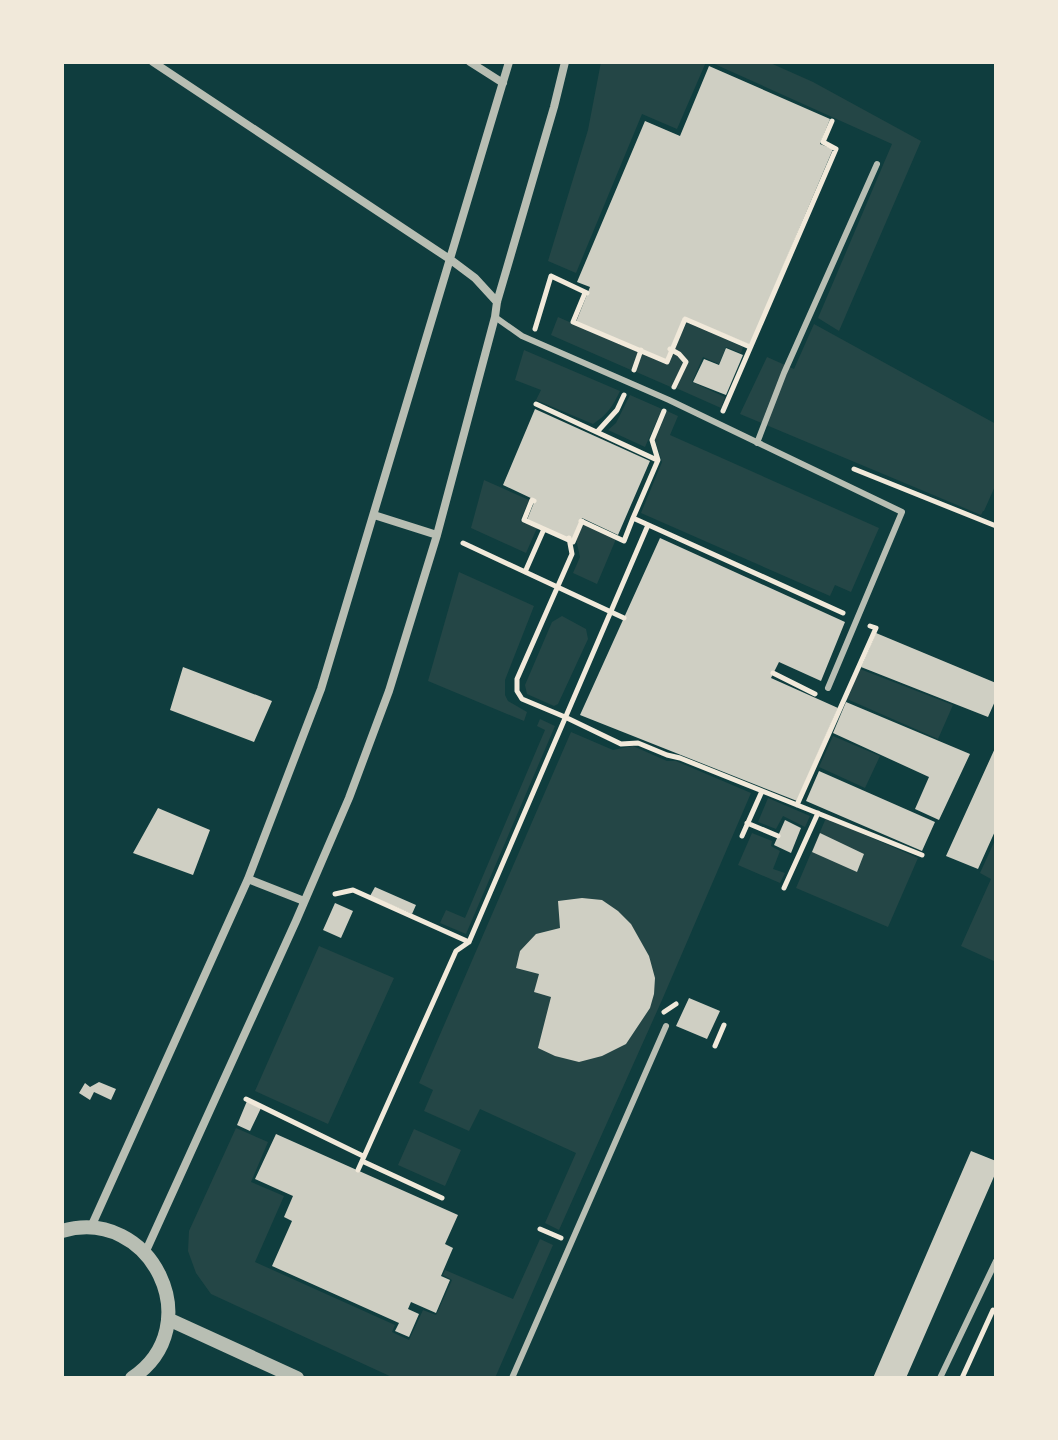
<svg xmlns="http://www.w3.org/2000/svg" width="1058" height="1440" font-family="Roboto,sans-serif">
<rect width="100%" height="100%" fill="#0f3d3e"/>
<path fill="#244646" d="M601 62H706L677 129 642 114 576 273 548 261 588 130Z
M710 62H768L813 82 921 141 839 331 818 318 892 144Z
M558 317 638 352 631 370 551 335Z
M687 322 743 347 741 353 726 347 719 364 703 357 692 382 725 397 721 408 676 388 686 362 674 350Z
M814 324 996 424V484L984 511H983L981 515 740 414 767 357 794 369Z
M524 350 620 391C613 406 607 415 593 424L536 400 541 390 515 380Z
M641 352H673L684 362 673 388 634 371Z
M630 395 662 409 645 447 608 430 616 423Z
M667 411 678 416 670 435 879 528 851 592 835 585 830 596 641 513 662 462 655 440Z
M484 480 529 500 520 521 537 528 526 553 471 528Z
M583 524 616 539 597 584 573 573 580 557 576 539Z
M459 572 534 606 505 680V695L508 701 527 712 524 721 428 681Z
M562 616 586 629 588 639 558 704 554 706 527 694 525 685 552 622Z
M860 669 953 705 938 739 847 699Z
M540 719 555 726 466 934 440 923 446 910 465 918 545 730 537 726Z
M571 732 613 750 633 746 667 761H676L751 793 662 1000 559 1230 545 1223 576 1153 480 1109 469 1131 424 1111 433 1090 419 1083Z
M833 736 880 756 865 788 819 767Z
M768 798 810 816 805 827 783 816 776 829 758 822Z
M826 818 918 858 888 927 796 888Z
M752 833 772 841 771 846 780 851 773 869 785 873 780 883 738 865Z
M996 838V962L961 946 991 879 980 873Z
M319 946 394 978 328 1124 255 1091Z
M236 1128 268 1142 251 1182 284 1196 255 1262 395 1325 392 1332 409 1340 423 1310 436 1315 452 1280 443 1275 445 1270 513 1299 540 1239 553 1245 495 1378H394L211 1294 196 1273 188 1251 189 1231Z
M414 1129 461 1150 445 1186 398 1165Z"/>
<path fill="#cfcfc3" d="M709 66 830 119 820 144 833 149 750 345 684 317 666 360 576 322 590 287 577 282 645 121 680 136Z
M726 348 743 355 726 395 693 382 704 359 719 365Z
M535 409 650 461 618 535 582 518 572 540 527 520 535 500 503 485Z
M660 538 845 622 821 681 779 662 771 678 838 708 797 801 580 715Z
M876 633 996 683V699L988 717 861 667Z
M183 667 272 701 254 742 170 710Z
M846 702 970 754 939 820 915 809 929 777 833 733Z
M996 746V829L978 869 946 856Z
M819 771 935 822 922 851 806 801Z
M158 808 210 830 193 875 133 853Z
M785 820 801 828 791 853 774 845Z
M820 833 864 854 857 872 812 852Z
M375 887 416 905 412 914 370 896Z
M582 898 602 900 618 911 631 924 649 956 655 978 654 994 650 1008 626 1044 602 1056 579 1062 555 1056 538 1048 551 997 534 992 539 974 516 968 520 951 536 934 560 928 558 901Z
M335 903 353 911 341 938 323 930Z
M689 998 720 1011 707 1039 676 1026Z
M99 1082 116 1089 111 1100 94 1092 90 1100 79 1093 85 1083 90 1087Z
M247 1101 261 1108 250 1131 237 1125Z
M276 1134 458 1215 445 1244 453 1248 441 1276 450 1280 436 1313 411 1302 408 1309 419 1314 409 1337 395 1331 399 1323 272 1266 292 1221 284 1217 293 1196 255 1179Z
M971 1151 996 1161V1172L906 1378H873Z"/>
<g fill="none" stroke-linecap="round" stroke-linejoin="round">
<path stroke="#f1e9da" stroke-width="5" d="M585 293 573 322 667 362 685 319 750 347
M535 329 551 276 587 293
M670 349 679 354 686 362 674 387
M634 370 641 350
M536 404 657 460
M664 411 652 440 658 460 633 518 843 613
M723 411 836 149 823 142 832 121
M597 432 617 410 624 395
M854 469 996 526
M534 501 532 500 524 520 573 542 582 521
M581 521 624 541 633 518
M569 538 572 554 517 679V691L522 699 565 717 621 744 638 743 667 755 680 758 922 855
M463 543 624 618
M525 572 544 529
M773 673 815 694
M797 805 876 628 870 626
M747 823 778 836
M742 836 762 791
M784 888 818 813
M335 894 353 890 469 942 648 525
M664 1012 676 1004
M715 1046 724 1025
M246 1099 363 1156
M362 1161 442 1198
M358 1170 456 951 469 942
M540 1229 561 1238
M962 1378 993 1310"/>
<path stroke="#b8beb3" stroke-width="6" d="M495 317 522 336 669 400 902 512 828 688
M757 443 784 373 877 164
M512 1378 666 1026
M940 1378 996 1261"/>
<path stroke="#b8beb3" stroke-width="8" d="M153 62 451 260 475 278 497 302
M470 62 503 83
M374 515 437 535
M248 879 304 901
M91 1227 248 879 321 689 509 62
M145 1253 296 921 349 798 389 691 437 535 495 317 497 302 554 107 565 62"/>
<path stroke="#b8beb3" stroke-width="14" d="M62 1231C151 1205 210 1326 132 1378
M168 1319 297 1378"/>
</g>
<rect width="1058" height="1440" fill="none" stroke="#f1e9da" stroke-width="128"/>
</svg>
